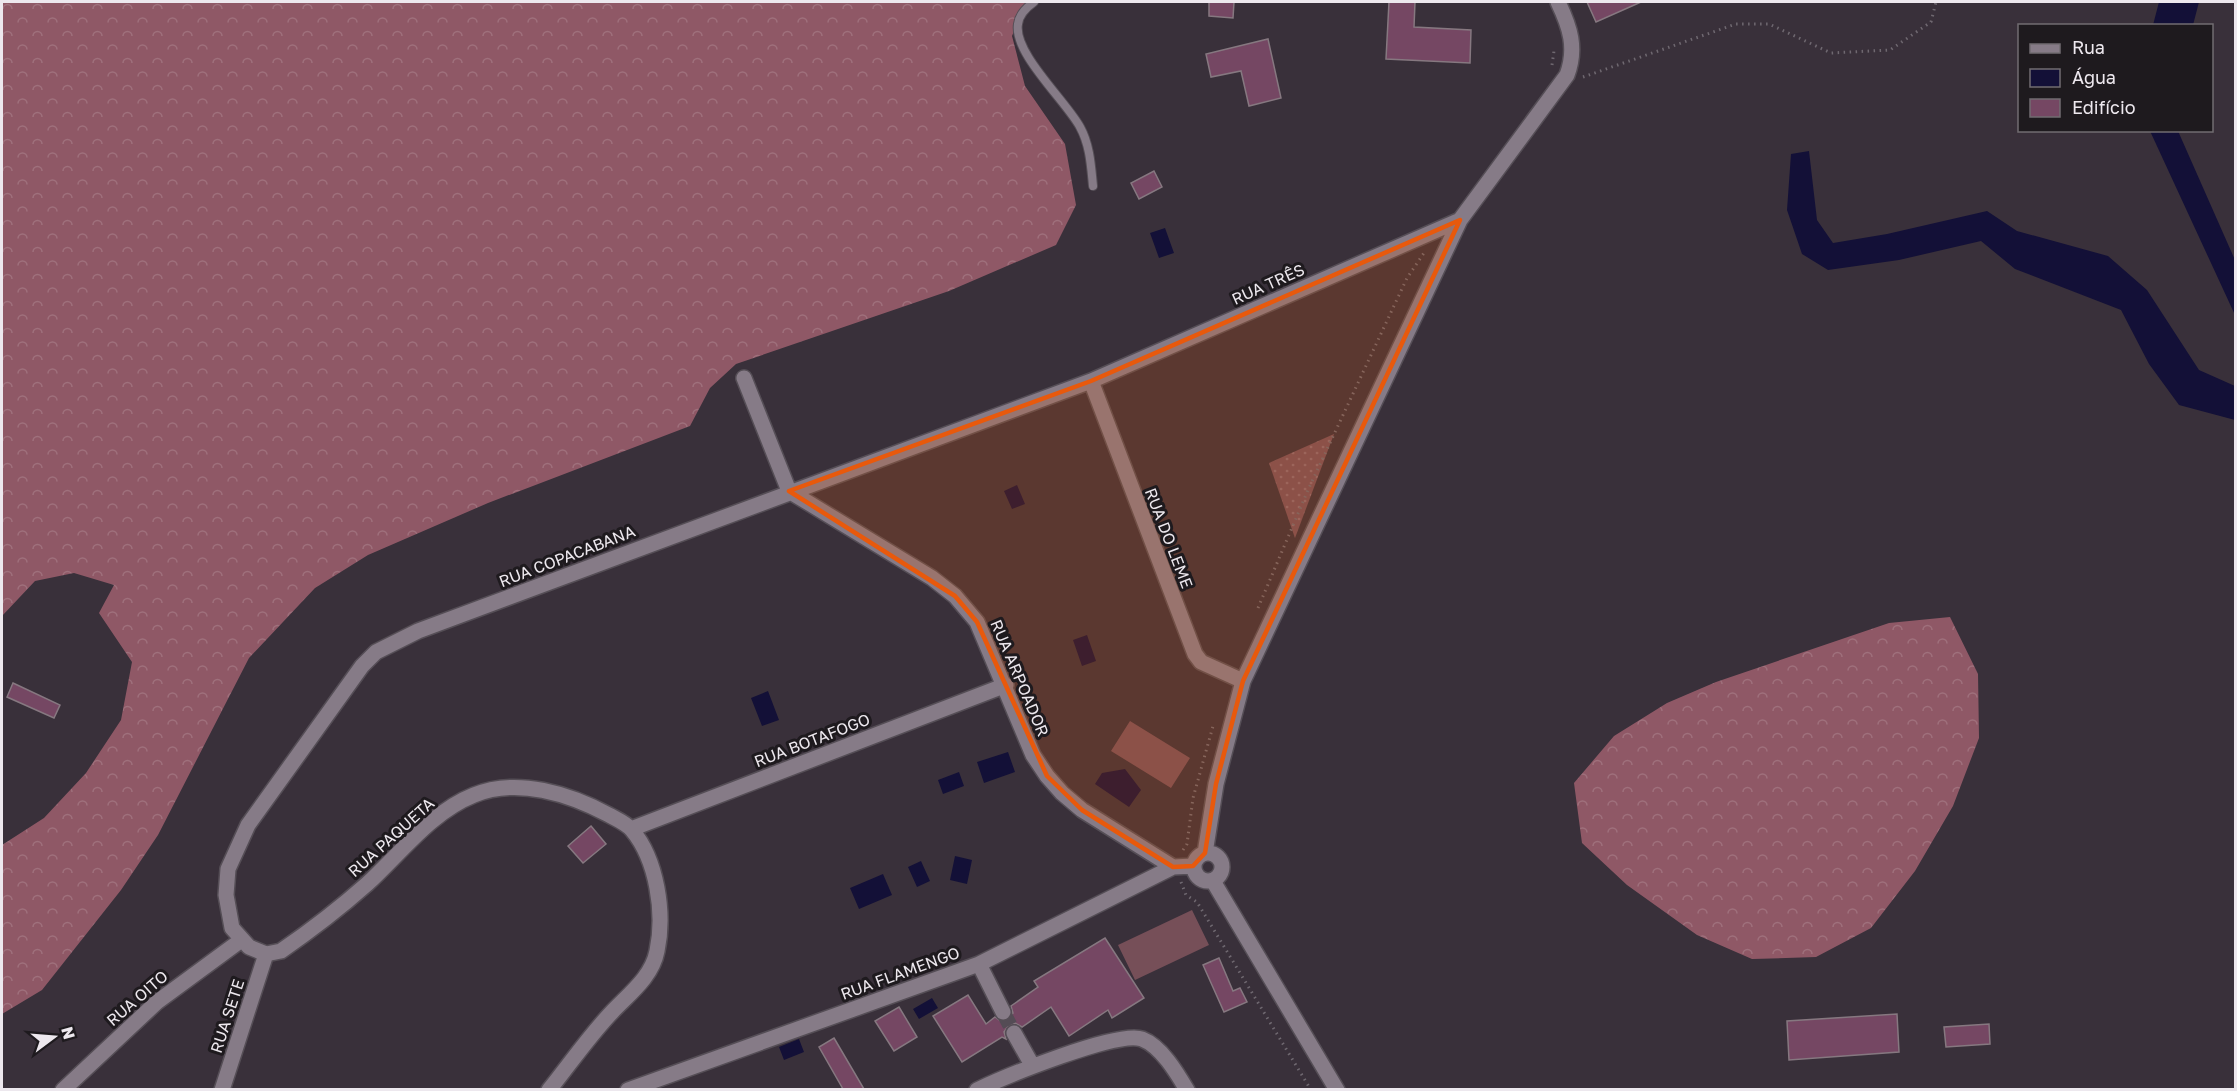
<svg xmlns="http://www.w3.org/2000/svg" width="2237" height="1091" font-family="'Golos Text',sans-serif">
<defs>
<pattern id="green-dots" width="8" height="8" patternUnits="userSpaceOnUse" patternTransform="scale(1.5)"><rect width="8" height="8" fill="#764f58"/><path d="M2 2h.1M6 6h.1" fill="none" stroke="#8a6870" stroke-width="1.8" stroke-linecap="round"/></pattern>
<pattern id="forest-crowns" width="20" height="18" patternUnits="userSpaceOnUse" patternTransform="scale(1.5)"><rect width="20" height="18" fill="#8f5866"/><path d="M2 6a3 3 0 1 1 6 0M12 15a3 3 0 1 1 6 0" fill="none" stroke="#9f707c"/></pattern>
</defs>
<rect width="100%" height="100%" fill="#39303a"/>
<path fill="url(#green-dots)" d="M1334 434 1295 538 1269 463Z"/>
<path fill="url(#forest-crowns)" d="M2 2H1026L1012 36 1025 86 1065 144 1076 205 1056 245 949 291 736 364 710 388 690 426 488 503 368 555 315 588 249 658 158 835 121 890 42 990 2 1014V845L44 818 86 773 121 720 132 662 99 613 114 585 74 573 35 581 2 616Z
M1950 617 1978 674 1979 738 1953 806 1915 871 1871 928 1816 957 1752 959 1697 935 1627 885 1582 843 1574 783 1614 736 1667 703 1716 682 1889 623Z"/>
<path fill="#764f58" d="M1130 721 1190 758 1171 788 1111 751Z
M1192 910 1209 945 1135 980 1118 945Z"/>
<path fill="#131037" d="M2159 2H2199L2193 25H2153Z
M2150 131H2178L2235 260V315Z
M1809 151 1817 220 1833 243 1887 234 1987 211 2017 231 2108 256 2147 290 2199 370 2235 386V420L2179 405 2149 364 2121 310 2015 269 1981 241 1899 260 1828 270 1802 254 1787 210 1791 154Z
M1165 228 1174 253 1159 258 1150 233Z
M1017 485 1025 504 1012 509 1004 491Z
M1087 635 1096 661 1082 666 1073 640Z
M768 691 779 720 762 726 751 698Z
M1008 752 1015 772 984 783 977 762Z
M1125 769 1141 790 1129 807 1095 784 1102 773Z
M959 772 964 786 943 794 938 780Z
M955 856 972 860 967 884 950 880Z
M921 861 930 881 917 887 908 867Z
M883 874 892 895 859 909 850 888Z
M932 998 938 1008 919 1019 913 1009Z
M799 1039 804 1052 784 1060 779 1047Z"/>
<path fill="#754763" stroke="#867880" stroke-width="1.5" d="M1209 2H1234L1233 18 1209 16Z
M1389 2H1415L1414 27 1471 30 1470 63 1386 59Z
M1587 2H1641L1596 22Z
M1268 39 1281 98 1249 106 1241 71 1211 77 1206 54Z
M1154 171 1162 187 1139 199 1131 183Z
M13 683 60 705 54 718 7 697Z
M591 826 606 844 583 863 568 846Z
M1105 938 1144 998 1112 1018 1108 1010 1069 1036 1051 1007 1022 1027 1015 1023 1009 1025 1004 1032 1006 1039 1002 1037 962 1062 933 1016 968 995 986 1024 995 1017 1002 1022 1007 1021 1013 1013 1011 1006 1038 987 1034 981Z
M1219 958 1233 991 1240 988 1247 1002 1224 1012 1203 965Z
M899 1007 917 1037 894 1051 875 1021Z
M1897 1014 1899 1052 1789 1060 1787 1021Z
M1989 1024 1990 1044 1946 1047 1944 1027Z
M834 1038 864 1089H843L819 1047Z"/>
<g fill="none" stroke-linecap="round" stroke-linejoin="round">
<path stroke="#544c55" stroke-width="15" stroke-dasharray="15 8" stroke-linecap="butt" d="M1003 1012 1014 1033"/>
<defs>
<path id="service" d="M1034 2C1027 7 1019 15 1018 24 1013 53 1066 101 1080 127 1090 145 1091 166 1093 186"/>
<path id="minor" d="M744 378 789 491 932 578 955 596 977 622 1033 755 1047 776 1062 793 1082 810 1173 867 1193 866
M1091 381 1195 654 1201 662 1243 681
M631 829 1006 685
M1194 867a14 14 0 1 1 28 0a14 14 0 1 1-28 0Z
M1205 853 1216 784 1243 681 1460 220 1567 75C1577 48 1570 27 1558 2
M1213 881 1337 1090
M979 964 1003 1012
M1014 1033 1032 1065
M63 1090 157 1002 240 941
M222 1090 266 954
M549 1090C570 1064 589 1036 612 1012 629 994 652 977 657 951 665 913 657 860 632 830 626 823 616 819 609 815 570 794 517 777 474 795 431 812 400 854 367 884 340 908 310 931 281 951L266 954 249 947 232 928 226 895 228 869 248 825 362 666 376 652 418 631 1091 381 1460 220
M628 1090 979 964 1173 867
M977 1090C1004 1077 1118 1030 1142 1039 1161 1046 1177 1073 1187 1090"/>
</defs>
<use href="#service" stroke="#554e56" stroke-width="10"/>
<use href="#minor" stroke="#554e56" stroke-width="18"/>
<path stroke="#6f6870" stroke-width="3" stroke-dasharray="1.5 4.5" stroke-linecap="butt" d="M1552 65 1554 51
M1583 77 1736 24H1769L1831 53 1890 50 1931 22 1936 2
M1258 608 1308 490 1407 278 1424 253
M1183 850 1187 844 1193 798 1213 726
M1181 882 1186 895 1197 902 1311 1090"/>
<use href="#service" stroke="#867b87" stroke-width="8"/>
<use href="#minor" stroke="#867b87" stroke-width="15"/>
</g>
<path fill="#e8590c" fill-opacity="0.2" stroke="#e8590c" stroke-width="4.5" stroke-linejoin="round" d="M1460 220 1243 681 1216 784 1205 853 1193 866 1173 867 1082 810 1047 776 977 622 955 596 789 491 1091 381Z"/>
<g text-anchor="middle" stroke-width="6" stroke-linejoin="round" paint-order="stroke">
<g font-size="16" fill="#ede8ee" stroke="#1e1a1e">
<text transform="translate(1268 284) rotate(-24)" y="6">RUA TRÊS</text>
<text transform="translate(1169 538) rotate(69)" y="6">RUA DO LEME</text>
<text transform="translate(567 556) rotate(-21)" y="6">RUA COPACABANA</text>
<text transform="translate(1020 678) rotate(67)" y="6">RUA ARPOADOR</text>
<text transform="translate(812 740) rotate(-21)" y="6">RUA BOTAFOGO</text>
<text transform="translate(391 837) rotate(-42)" y="6">RUA PAQUETA</text>
<text transform="translate(900 973) rotate(-20)" y="6">RUA FLAMENGO</text>
<text transform="translate(137 998) rotate(-41)" y="6">RUA OITO</text>
<text transform="translate(227 1016) rotate(-72)" y="6">RUA SETE</text>
</g>
</g>
<rect width="2237" height="1091" fill="none" stroke="#ede8ee" stroke-width="6"/>
<rect x="2018" y="24" width="195" height="108" fill="#1e1a1e" stroke="#716c71" stroke-width="1.5"/>
<rect x="2030" y="44" width="30" height="9" fill="#867b87" stroke="#716c71" stroke-width="1.5"/>
<text x="2072" y="54" font-size="18" fill="#ede8ee">Rua</text>
<rect x="2030" y="69" width="30" height="18" fill="#131037" stroke="#716c71" stroke-width="1.5"/>
<text x="2072" y="84" font-size="18" fill="#ede8ee">Água</text>
<rect x="2030" y="99" width="30" height="18" fill="#754763" stroke="#716c71" stroke-width="1.5"/>
<text x="2072" y="114" font-size="18" fill="#ede8ee">Edifício</text>
<g transform="translate(54 1037) rotate(74)" stroke="#1e1a1e" stroke-width="4.5" paint-order="stroke">
<path d="M0-4.5L10 22L0 15L-10 22Z" fill="#ede8ee"/>
<text y="-9" font-size="16" font-weight="bold" text-anchor="middle" fill="#ede8ee">N</text>
</g>
</svg>
